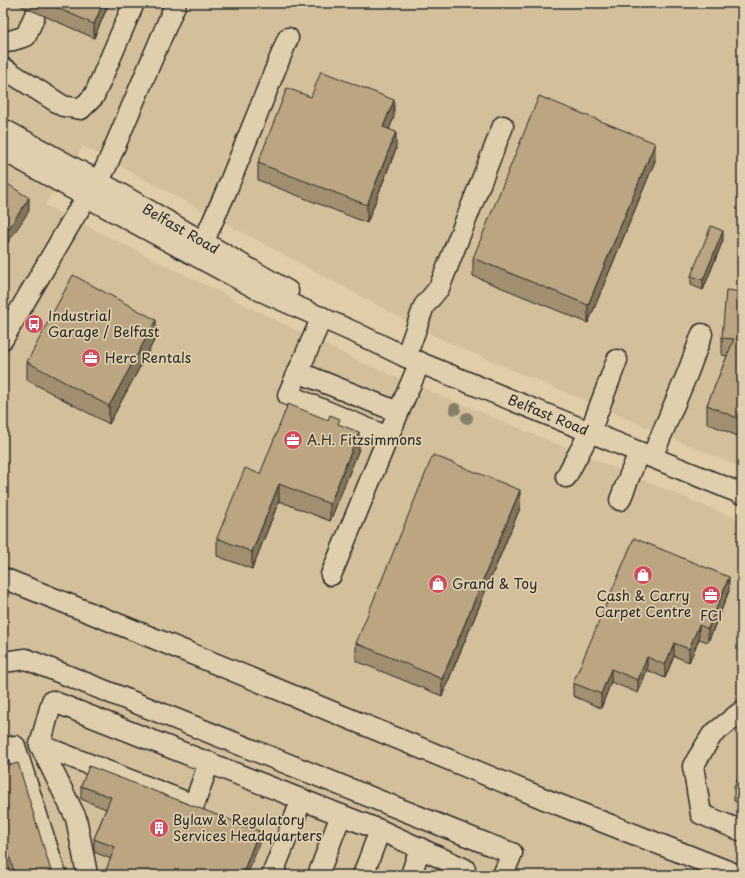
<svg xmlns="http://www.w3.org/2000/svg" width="745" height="878" font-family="'Playpen Sans',sans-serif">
<rect width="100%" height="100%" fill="#e1cea8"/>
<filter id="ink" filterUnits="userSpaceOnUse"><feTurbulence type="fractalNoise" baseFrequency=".025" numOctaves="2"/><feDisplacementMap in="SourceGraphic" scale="8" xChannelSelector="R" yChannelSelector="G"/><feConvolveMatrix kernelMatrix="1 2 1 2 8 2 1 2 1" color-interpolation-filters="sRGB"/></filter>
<g filter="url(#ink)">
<path fill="#d3bf9a" d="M3 3H742V468L438 338 83 146 45 205 358 361 742 521V875H3Z"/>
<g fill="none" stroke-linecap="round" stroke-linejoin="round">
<defs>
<g id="minor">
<path d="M3 41 7 42 26 36 34 17"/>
<path d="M3 68 63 106 81 109 94 96 134 3"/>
<path id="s1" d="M3 129 98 181 288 291"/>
<path id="s2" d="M3 150 87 197 259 290 356 333 406 357 742 494"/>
<path d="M198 254 225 194 288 38"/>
<path d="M322 317 288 395 388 437"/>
<path d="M3 339 76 214 98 181 106 167 176 3"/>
<path d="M406 357 424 306 439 288 503 126"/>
<path d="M298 372 398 412"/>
<path d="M652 457 688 372 702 334"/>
<path d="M566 477 590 432 617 360"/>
<path d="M620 500 639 452"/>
<path d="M331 575 388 437 420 362"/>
<path d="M3 578 153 638 547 800 738 875"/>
<path d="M3 662 26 659 490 845 512 853 503 875"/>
<path d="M742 711 712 735 693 766 701 814 742 831"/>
<path d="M40 745 76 818 86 869V875"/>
<path d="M3 749 15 746 56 875"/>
<path d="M209 762 194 805 40 745 52 701 341 815 380 830"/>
<path d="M3 871 4 875"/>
<path d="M272 875 302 799"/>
<path d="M318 875 341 815"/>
<path d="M363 875 380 830 465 869 462 875"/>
<path d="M411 875 420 848"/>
</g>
</defs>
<use href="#minor" stroke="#2b2b2b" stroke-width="23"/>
<use href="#minor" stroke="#e0cfac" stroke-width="20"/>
</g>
<g fill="#847e6a">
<circle cx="455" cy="409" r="6"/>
<circle cx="467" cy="418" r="6"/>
</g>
<path fill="#a18f6f" stroke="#2b2b2b" d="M15 3H109L94 38Z
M311 97 394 117 389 129 396 149 367 223 258 180V163Z
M655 161 588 323 473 276V258Z
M723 240 703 290 691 285V276Z
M742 292V438L707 423V405L727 356 722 355V338Z
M156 337 109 424 27 380V362Z
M340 425 359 449 330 521 279 501 252 569 217 556V538L260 474Z
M520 508 442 696 356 661V643Z
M729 591 708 642 699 639 689 662 674 656 665 678 647 670 638 693 611 682 601 708 573 696V683Z
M3 767 51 875H11L3 848Z
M742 769V804L734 801V788Z
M81 786 259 845 247 875H104L111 859 94 852V839L106 809 81 799Z"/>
<path fill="#83745a" stroke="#2b2b2b" d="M103 3H109L94 38V24Z
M394 100V117L383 145V127Z
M396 132V149L367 223V205Z
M655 143V161L588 323V305Z
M29 198V211L3 250V237Z
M723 231V240L703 290V280Z
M156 320V337L109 424V406Z
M359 432V449L330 521V504Z
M279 484V501L252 569V552Z
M520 490V508L442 696V679Z
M729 577V591L708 642V629Z
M699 625V639L689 662V649Z
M674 643V656L665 678V665Z
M647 657V670L638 693V680Z
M611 669V682L601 708V694Z
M259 831V845L247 875H242Z
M51 871V875H38Z"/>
<path fill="#bba681" stroke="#2b2b2b" d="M46 3H103L94 24Z
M321 71 394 100 383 127 396 132 367 205 258 163 287 88 311 97Z
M539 96 655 143 588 305 473 258Z
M3 181 29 198 3 237Z
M711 226 723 231 703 280 691 276Z
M73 275 156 320 109 406 27 362Z
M726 290 742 292V420L707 405 734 339 722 338Z
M288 404 328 420 330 415 340 419 338 424 359 432 330 504 279 484 252 552 217 538 245 468 260 474Z
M433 455 520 490 442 679 356 643Z
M634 538 729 577 708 629 699 625 689 649 674 643 665 665 647 657 638 680 611 669 601 694 573 683Z
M18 763 51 871 38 875H15L3 835V767Z
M89 766 259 831 242 875H104L115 847 94 839 111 797 81 786Z
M742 769V791L734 788Z"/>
</g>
<defs>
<symbol id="bus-disc" viewBox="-11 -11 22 22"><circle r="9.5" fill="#d1495b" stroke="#e0cfac"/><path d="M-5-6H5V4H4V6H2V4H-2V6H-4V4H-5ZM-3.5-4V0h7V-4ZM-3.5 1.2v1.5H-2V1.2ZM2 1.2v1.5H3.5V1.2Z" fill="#fff"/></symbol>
<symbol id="office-disc" viewBox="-11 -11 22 22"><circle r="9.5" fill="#d1495b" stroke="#e0cfac"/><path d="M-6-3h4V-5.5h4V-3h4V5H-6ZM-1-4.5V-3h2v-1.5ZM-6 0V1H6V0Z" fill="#fff"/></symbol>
<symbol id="shop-disc" viewBox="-11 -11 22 22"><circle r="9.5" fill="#d1495b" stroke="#e0cfac"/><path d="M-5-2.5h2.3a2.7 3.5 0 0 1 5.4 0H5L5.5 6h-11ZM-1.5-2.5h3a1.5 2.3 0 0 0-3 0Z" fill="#fff"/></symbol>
<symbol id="building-disc" viewBox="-11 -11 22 22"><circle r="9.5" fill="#d1495b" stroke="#e0cfac"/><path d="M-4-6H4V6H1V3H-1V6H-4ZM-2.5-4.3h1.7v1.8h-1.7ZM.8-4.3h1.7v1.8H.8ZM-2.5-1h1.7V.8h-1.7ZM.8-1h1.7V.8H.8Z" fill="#fff"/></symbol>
</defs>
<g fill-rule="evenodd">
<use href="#bus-disc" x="23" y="313" width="22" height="22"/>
<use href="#office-disc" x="80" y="347" width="22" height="22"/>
<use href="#office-disc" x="282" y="429" width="22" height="22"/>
<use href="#shop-disc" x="632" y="564" width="22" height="22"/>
<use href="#shop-disc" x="427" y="573" width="22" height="22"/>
<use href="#office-disc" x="700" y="584" width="22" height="22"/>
<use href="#building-disc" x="148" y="817" width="22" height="22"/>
</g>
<g text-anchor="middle" stroke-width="3.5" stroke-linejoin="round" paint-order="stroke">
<g font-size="14" fill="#2b2b2b" stroke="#e0cfac">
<text dy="5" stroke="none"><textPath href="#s1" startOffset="204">Belfast Road</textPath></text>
<text dy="5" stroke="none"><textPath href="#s2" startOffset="607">Belfast Road</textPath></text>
</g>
<g font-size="14" fill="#2b2b2b" stroke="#e0cfac" text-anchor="start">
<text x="48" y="321">Industrial<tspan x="48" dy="16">Garage / Belfast</tspan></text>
<text x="105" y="363">Herc Rentals</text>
<text x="307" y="445">A.H. Fitzsimmons</text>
<text x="452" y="589">Grand &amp; Toy</text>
<text x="643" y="601" text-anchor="middle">Cash &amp; Carry<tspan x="643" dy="16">Carpet Centre</tspan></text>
<text x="711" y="621" text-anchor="middle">FCI</text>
<text x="173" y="825">Bylaw &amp; Regulatory<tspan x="173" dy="16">Services Headquarters</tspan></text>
</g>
</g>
<rect width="745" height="878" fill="none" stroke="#e0cfac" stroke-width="16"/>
<rect x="8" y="8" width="729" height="862" fill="none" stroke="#2b2b2b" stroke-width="1.5" filter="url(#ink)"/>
</svg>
